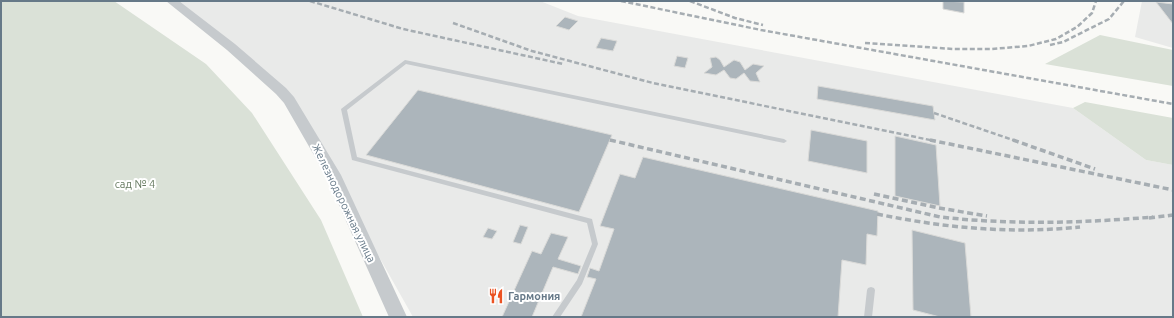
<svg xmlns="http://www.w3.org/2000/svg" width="1174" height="318" font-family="Ubuntu,sans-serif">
<rect width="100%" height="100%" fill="#f9f9f6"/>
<path fill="#e9eae9" d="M171 1H540L578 16 1073 108 1146 160 1173 165V317H413L333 175 272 82Z
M1142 1H1173V48L1135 37Z"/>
<path fill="#dae1d7" d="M1 1H114L206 64 252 113 321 220 363 317H1Z
M1100 35 1173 50V86L1045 64Z
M1085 102 1173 118V165L1146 160 1073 108Z"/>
<path fill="#acb5bb" stroke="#dadad8" d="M943 1 964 2V13L943 9Z
M1156 2 1173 4V24Z
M565 17 578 21 569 30 556 26Z
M601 38 617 41 613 51 596 48Z
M677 56 688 58 685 68 674 66Z
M716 57 720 60 724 67 734 60 740 62 745 70 753 64 764 66 756 73 760 82 750 81 744 73 736 79 730 78 724 70 716 75 704 73 712 67 710 58Z
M818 86 933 106 935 120 817 99Z
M418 90 612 135 579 212 366 155Z
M811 130 867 141V173L808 161Z
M895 136 936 145 940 206 895 196Z
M643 157 878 211 877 236 867 234 866 265 842 260 838 317H581L596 279 587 277 590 268 599 271 614 229 600 226 620 174 635 178Z
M520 225 528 227 521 244 513 242Z
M488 228 497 231 492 239 483 237Z
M912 230 965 243 971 317H940L913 310Z
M551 233 568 237 558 259 581 266 578 274 553 267 532 317H502L532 251 541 254Z"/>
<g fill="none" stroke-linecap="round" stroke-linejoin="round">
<path fill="#c6cacd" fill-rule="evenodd" d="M405 60 784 139 787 141 784 143 406 64 347 110 357 157 592 219 598 244 582 284 560 317H552L577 280 592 244 587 223 352 160 341 109Z
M871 287 874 288 875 290 872 317H864L867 290 868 288Z"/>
<path fill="#c6cacd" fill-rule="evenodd" d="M166 1H179L235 44 286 88 294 97 341 175 407 317H389L326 176 284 103 276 94 227 50Z"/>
<path stroke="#a6adb2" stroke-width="2.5" stroke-dasharray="5 2.5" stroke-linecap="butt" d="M310 1 403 29 563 64
M621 1 761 30 1173 104
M690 1 735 18 763 25
M453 23 532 51 653 83 935 141
M865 43 954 49H992L1028 46 1056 39 1077 27 1092 13 1096 1
M1050 45 1063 42 1109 19 1124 1
M934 113 1016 141
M610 140 614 141"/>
<path stroke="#a6adb2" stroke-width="3.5" stroke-dasharray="6 3.5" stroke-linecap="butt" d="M610 140 940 217C1011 225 1082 223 1153 217
M930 140 1173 190
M1013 140 1095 169
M874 194 939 208 987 216
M877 214C945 228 1011 234 1080 227
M1149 218 1173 215"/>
</g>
<defs>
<symbol id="restaurant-bare" viewBox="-9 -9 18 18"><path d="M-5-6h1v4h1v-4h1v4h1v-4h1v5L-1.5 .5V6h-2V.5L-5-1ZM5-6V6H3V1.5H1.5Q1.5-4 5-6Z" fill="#eb5323" stroke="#fff" stroke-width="2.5" paint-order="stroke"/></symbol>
</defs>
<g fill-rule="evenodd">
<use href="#restaurant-bare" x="485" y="285" width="22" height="22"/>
</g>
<g text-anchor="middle" stroke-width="4" stroke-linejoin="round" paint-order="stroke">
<g font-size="11" fill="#667a61" stroke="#fff">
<text x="135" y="188">сад № 4</text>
</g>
<g font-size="11" fill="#667988" stroke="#fff">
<text transform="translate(344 203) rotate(64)" y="4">Железнодорожная улица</text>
</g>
<g font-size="11" font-weight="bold" fill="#667988" stroke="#fff" text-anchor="start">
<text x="508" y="300">Гармония</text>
</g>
</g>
<rect width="1174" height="318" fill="none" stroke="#667988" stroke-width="4"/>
</svg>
